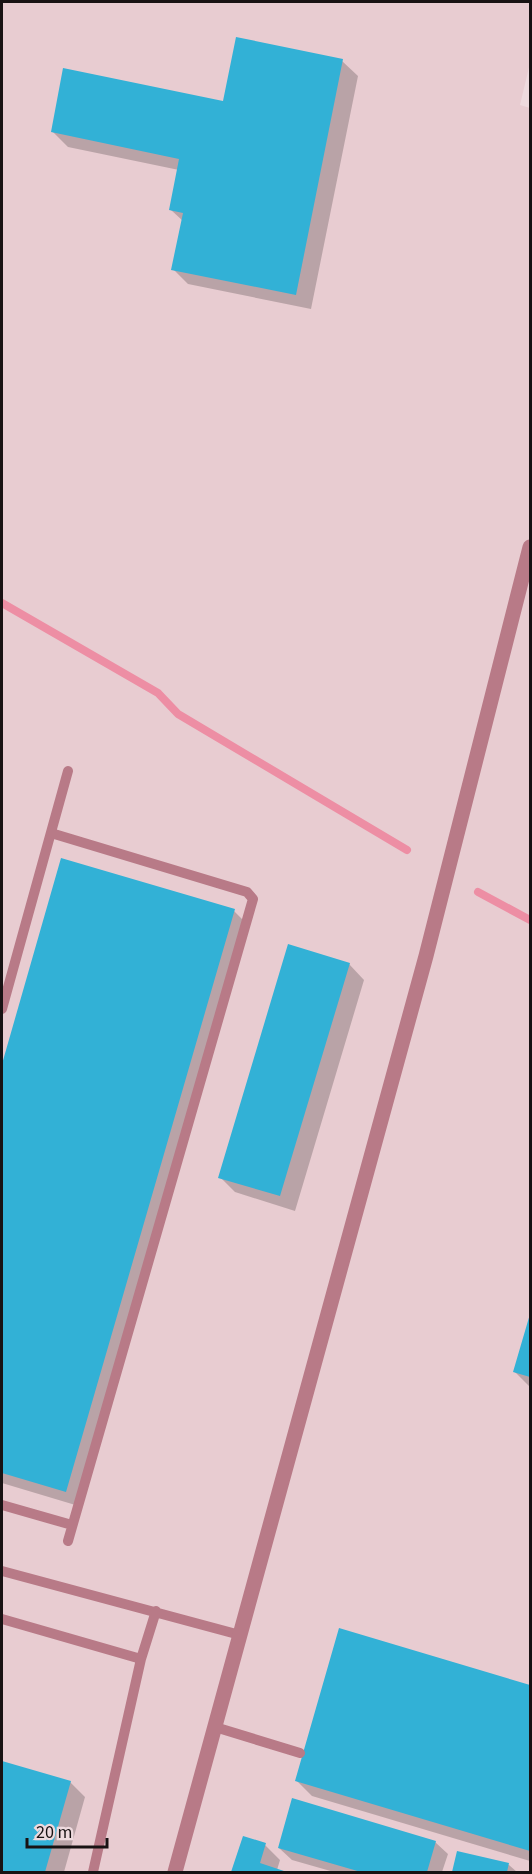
<svg xmlns="http://www.w3.org/2000/svg" width="532" height="1874" font-family="'Source Sans 3',sans-serif">
<rect width="100%" height="100%" fill="#eedade"/>
<path fill="#e8ccd1" d="M2 2H530V63L520 105 530 108V1872H2Z"/>
<path fill="#0003" d="M342 61 358 76 311 309 188 284 173 269 183 221 171 210 179 170 68 147 53 132 224 103Z
M62 860 234 911 249 926 82 1507 2 1483V1070Z
M349 964 364 980 295 1211 235 1192 220 1177Z
M530 1317V1387L515 1372Z
M340 1630 530 1687V1861L312 1796 297 1781Z
M2 1763 70 1782 85 1797 64 1872H2Z
M244 1838 265 1845 280 1860 277 1870 284 1872H233Z
M435 1842 448 1854 442 1872H334L292 1860 279 1848Z
M458 1853 509 1865 517 1872H454Z"/>
<g fill="none" stroke-linecap="round" stroke-linejoin="round">
<path stroke="#ed8ea4" stroke-width="8" d="M2 603 158 693 178 714 407 850
M478 892 530 920"/>
</g>
<path fill="#32b1d6" d="M236 37 343 59 296 295 171 270 183 213 169 210 179 159 51 132 63 68 223 101Z
M61 858 235 909 66 1492 2 1473V1064Z
M288 944 350 963 280 1196 218 1178Z
M530 1314V1377L513 1372Z
M339 1628 530 1685V1851L295 1781Z
M2 1761 71 1781 45 1872H2Z
M292 1798 436 1841 427 1872H361L278 1848Z
M243 1836 266 1843 260 1863 287 1872H231Z
M457 1851 509 1863 507 1872H452Z"/>
<g fill="none" stroke-linecap="round" stroke-linejoin="round">
<path stroke="#b87a87" stroke-width="10" d="M51 833 247 892 253 899 68 1541
M2 1009 68 771
M2 1505 72 1525
M2 1571 240 1635
M2 1619 141 1659 156 1611
M215 1727 300 1753
M93 1872 141 1659"/>
<path stroke="#b87a87" stroke-width="15" d="M175 1872 426 956 530 547"/>
</g>
<rect width="532" height="1874" fill="none" stroke="#181213" stroke-width="6"/>
<path d="M27 1838v9h80v-9" fill="none" stroke="#181213" stroke-width="3"/>
<text x="36" y="1838" font-size="18" fill="#181213" stroke="#eedade" stroke-width="4.5" paint-order="stroke">20 m</text>
</svg>
